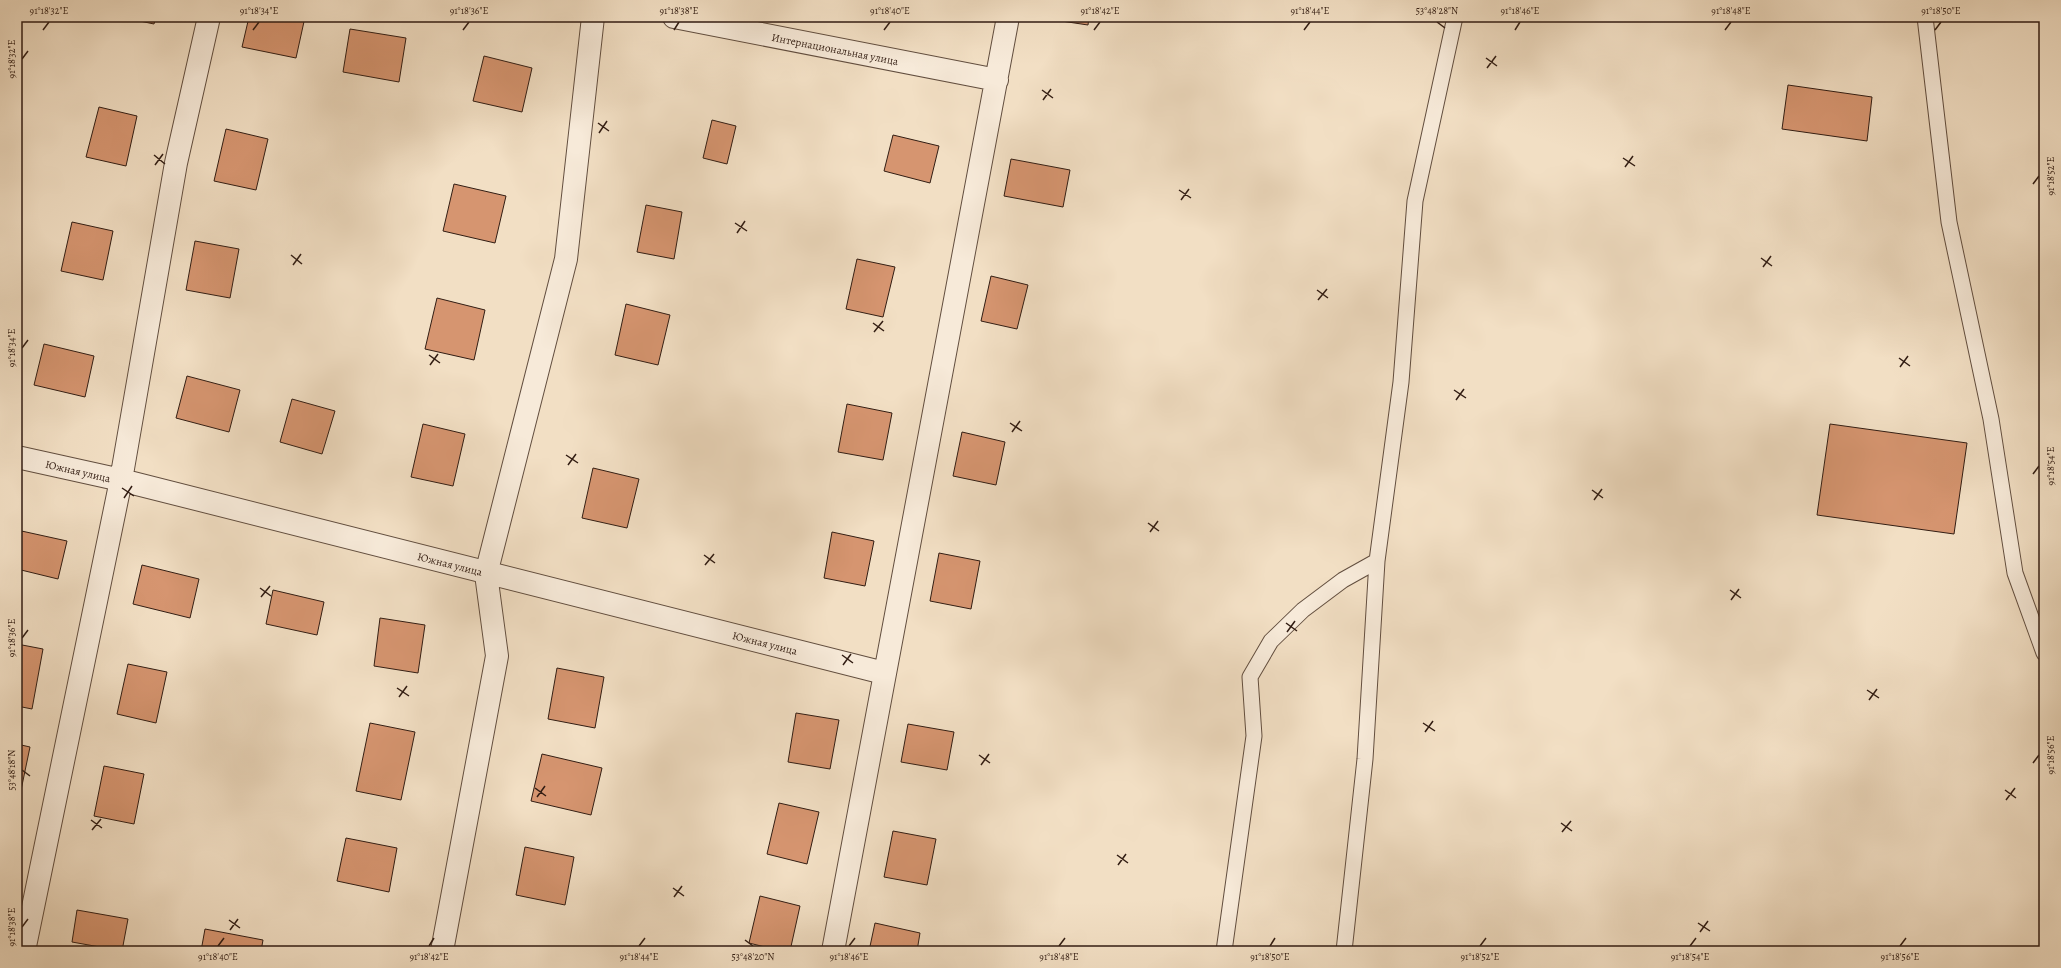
<svg xmlns="http://www.w3.org/2000/svg" width="2061" height="968" font-family="Alegreya,serif">
<rect width="100%" height="100%" fill="#f2dfc4"/>
<filter id="stains"><feTurbulence type="fractalNoise" baseFrequency=".005" numOctaves="4"/><feColorMatrix values="0 0 0 0 .2 0 0 0 0 .09 0 0 0 0 .02 0 0 0 .5 -.17"/></filter>
<radialGradient id="worn" r=".72"><stop offset=".6" stop-color="#630" stop-opacity="0"/><stop offset="1" stop-color="#630" stop-opacity=".3"/></radialGradient>
<path fill="#d69570" stroke="#321d13" d="M121 17H156L154 24Z
M249 17H305L296 58 242 47Z
M1049 17H1089L1088 25 1048 19Z
M350 29 406 38 399 82 343 72Z
M484 56 532 68 522 112 473 101Z
M1788 85 1872 97 1867 141 1782 129Z
M99 107 137 116 126 166 86 157Z
M712 120 736 126 727 164 703 158Z
M226 129 268 139 256 190 214 181Z
M893 135 939 146 930 183 884 171Z
M1011 159 1070 170 1063 207 1004 196Z
M454 184 506 196 495 243 443 231Z
M646 205 682 212 674 259 637 252Z
M72 222 113 231 103 280 61 271Z
M195 241 239 249 230 298 186 290Z
M857 259 895 267 883 317 846 309Z
M991 276 1028 285 1017 329 981 321Z
M437 298 485 310 474 360 425 349Z
M626 304 670 315 658 365 615 355Z
M44 344 94 356 85 397 34 385Z
M187 376 240 390 229 432 176 418Z
M292 399 335 411 322 454 280 442Z
M847 404 892 413 883 460 838 452Z
M423 424 465 434 453 486 411 477Z
M1830 424 1967 443 1954 534 1817 515Z
M962 432 1005 442 996 485 953 476Z
M593 468 639 479 627 528 582 518Z
M17 530 67 541 58 579 17 569Z
M832 532 874 541 865 586 824 578Z
M939 553 980 561 971 609 930 601Z
M142 565 199 579 190 618 133 604Z
M273 590 324 602 317 635 266 624Z
M380 618 425 625 418 673 374 666Z
M17 644 43 649 32 709 17 706Z
M128 664 167 672 156 723 117 714Z
M557 668 604 677 595 728 548 719Z
M796 713 839 720 830 769 788 762Z
M370 723 415 732 401 800 356 791Z
M908 724 954 732 947 770 901 762Z
M17 744 30 747 20 795 17 794Z
M542 754 602 768 591 815 531 801Z
M104 766 144 774 134 824 94 816Z
M779 803 819 812 807 864 767 854Z
M893 831 936 839 927 885 884 877Z
M346 838 397 848 389 892 337 881Z
M525 847 574 857 565 905 516 895Z
M760 896 800 906 790 951H781L749 943Z
M77 910 128 919 122 951 72 942Z
M875 923 920 933 917 951H869Z
M205 929 263 940 261 951H201Z"/>
<g fill="none" stroke-linecap="round" stroke-linejoin="round">
<defs>
<path id="service" d="M1925 17 1949 222 1991 419 2015 573 2044 653
M1224 951 1254 736 1250 677 1271 641 1303 610 1343 580 1377 561 1401 382 1415 201 1455 17
M1344 951 1365 759 1377 561"/>
<path id="minor" d="M674 17 997 80
M17 457 121 480 884 673
M24 951 121 480 176 163 209 17
M442 951 497 656 486 574 566 259 593 17
M833 951 1008 17"/>
</defs>
<use href="#service" stroke="#624e3f" stroke-width="17"/>
<use href="#minor" stroke="#624e3f" stroke-width="24"/>
<use href="#service" stroke="#f7ead9" stroke-width="15"/>
<use href="#minor" stroke="#f7ead9" stroke-width="22"/>
</g>
<path fill="none" stroke="#321d13" stroke-width="1.5" d="M1437 22 1445 28M43 30 49 22M253 30 259 22M463 30 469 22M674 30 679 22M884 30 890 22M1094 30 1100 22M1304 30 1310 22M1515 30 1520 22M1725 30 1731 22M1935 30 1941 22M1486 58 1497 66M22 59 28 51M1487 68 1496 56M1042 90 1053 98M1043 100 1051 89M598 123 609 131M599 133 607 121M154 155 165 164M1623 158 1635 166M155 165 163 154M1625 167 1633 156M2033 184 2039 176M1179 190 1191 198M1181 200 1189 189M735 223 747 231M737 233 745 221M291 255 302 264M1761 258 1772 266M293 265 301 254M1763 267 1771 256M1317 290 1328 298M1318 300 1327 289M873 323 884 331M874 332 883 321M22 348 28 340M429 355 440 363M1899 358 1910 366M430 365 438 354M1900 367 1908 356M1454 390 1466 398M1456 400 1464 389M1010 423 1022 431M1012 432 1020 421M566 455 578 463M568 465 576 454M2033 474 2039 466M122 488 134 496M1592 490 1603 498M124 498 132 486M1594 500 1602 489M1148 523 1159 531M1150 532 1158 521M704 555 715 563M705 565 714 554M260 588 271 596M1730 590 1741 598M261 597 270 586M1731 600 1739 589M1286 623 1297 631M1287 632 1295 621M22 638 28 630M842 655 853 663M843 665 851 654M397 688 409 696M1867 690 1879 698M399 697 407 686M1869 700 1877 689M1423 723 1435 731M1425 732 1433 721M979 755 990 763M2033 763 2039 755M981 765 989 754M22 770 30 776M535 788 546 796M2005 790 2016 798M537 797 545 786M2006 800 2015 788M91 820 102 828M1561 823 1572 831M92 830 101 819M1562 832 1571 821M1117 855 1128 863M1118 865 1126 854M673 888 684 896M674 897 682 886M229 920 240 928M1698 923 1710 931M22 927 28 919M230 930 238 919M1700 932 1708 921M745 940 753 946M218 946 224 938M429 946 434 938M639 946 645 938M849 946 855 938M1059 946 1065 938M1270 946 1275 938M1480 946 1486 938M1690 946 1696 938M1900 946 1906 938"/>
<g text-anchor="middle" stroke-width="3" stroke-linejoin="round" paint-order="stroke">
<g font-size="11" fill="#321d13" stroke="#f7ead9">
<text transform="translate(835 49) rotate(11)" y="4">Интернациональная улица</text>
<text transform="translate(78 471) rotate(13)" y="4">Южная улица</text>
<text transform="translate(450 564) rotate(14)" y="4">Южная улица</text>
<text transform="translate(765 643) rotate(14)" y="4">Южная улица</text>
</g>
</g>
<rect width="2061" height="968" fill="none" stroke="#f2dfc4" stroke-width="44"/>
<rect x="22" y="22" width="2017" height="924" fill="none" stroke="#321d13" stroke-width="1.5"/>
<g font-size="10" text-anchor="middle" fill="#321d13">
<text x="49" y="14">91°18'32"E</text>
<text x="259" y="14">91°18'34"E</text>
<text x="469" y="14">91°18'36"E</text>
<text x="679" y="14">91°18'38"E</text>
<text x="890" y="14">91°18'40"E</text>
<text x="1100" y="14">91°18'42"E</text>
<text x="1310" y="14">91°18'44"E</text>
<text x="1437" y="14">53°48'28"N</text>
<text x="1520" y="14">91°18'46"E</text>
<text x="1731" y="14">91°18'48"E</text>
<text x="1941" y="14">91°18'50"E</text>
<text transform="translate(11 59) rotate(-90)" y="4">91°18'32"E</text>
<text transform="translate(2050 176) rotate(-90)" y="4">91°18'52"E</text>
<text transform="translate(11 348) rotate(-90)" y="4">91°18'34"E</text>
<text transform="translate(2050 466) rotate(-90)" y="4">91°18'54"E</text>
<text transform="translate(11 638) rotate(-90)" y="4">91°18'36"E</text>
<text transform="translate(2050 755) rotate(-90)" y="4">91°18'56"E</text>
<text transform="translate(11 770) rotate(-90)" y="4">53°48'18"N</text>
<text transform="translate(11 927) rotate(-90)" y="4">91°18'38"E</text>
<text x="218" y="960">91°18'40"E</text>
<text x="429" y="960">91°18'42"E</text>
<text x="639" y="960">91°18'44"E</text>
<text x="753" y="960">53°48'20"N</text>
<text x="849" y="960">91°18'46"E</text>
<text x="1059" y="960">91°18'48"E</text>
<text x="1270" y="960">91°18'50"E</text>
<text x="1480" y="960">91°18'52"E</text>
<text x="1690" y="960">91°18'54"E</text>
<text x="1900" y="960">91°18'56"E</text>
</g>
<rect width="100%" height="100%" filter="url(#stains)"/>
<rect width="100%" height="100%" fill="url(#worn)"/>
</svg>
